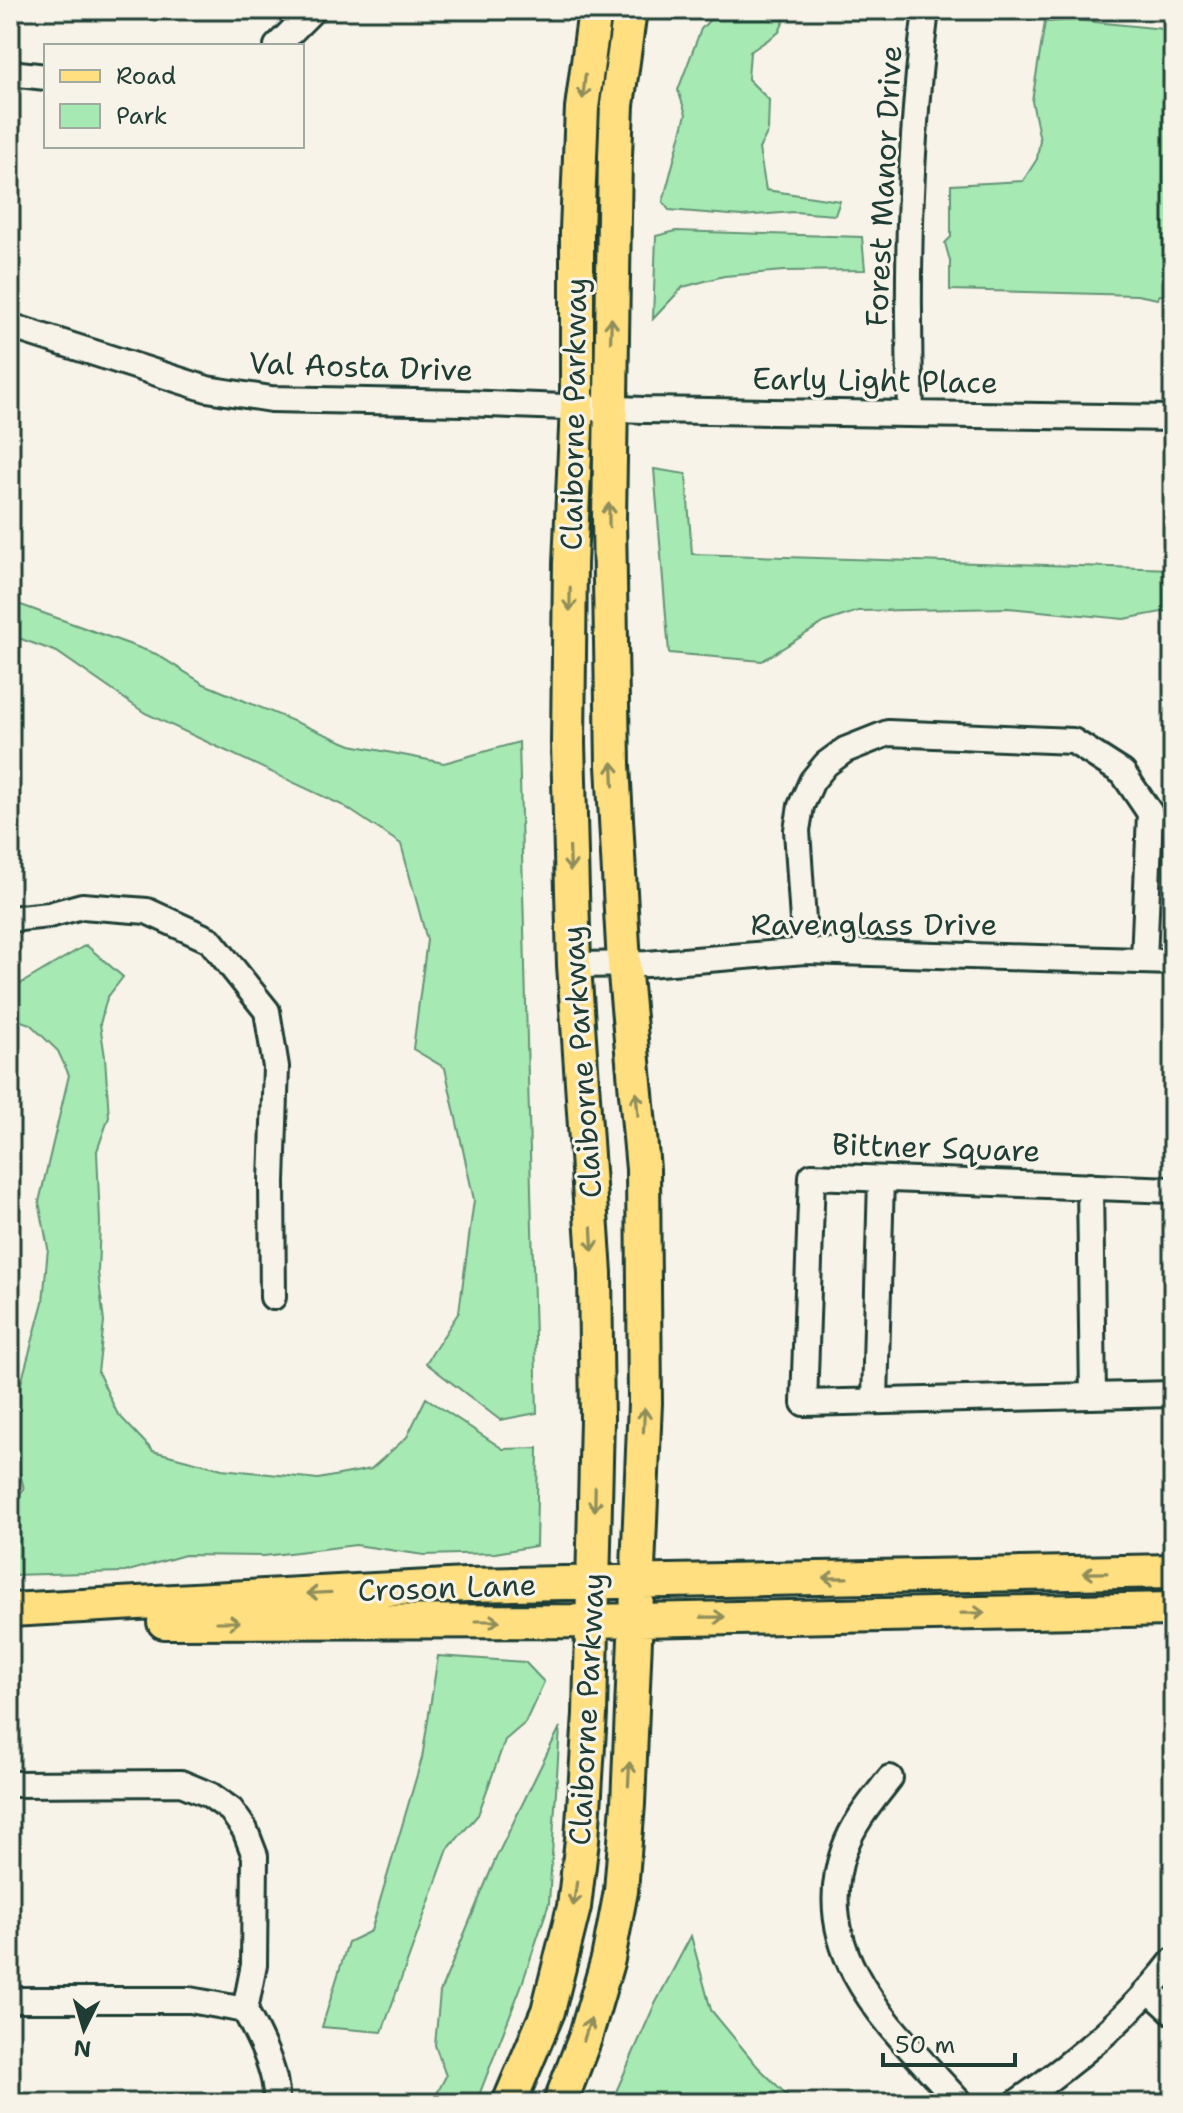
<svg xmlns="http://www.w3.org/2000/svg" width="1183" height="2113" font-family="'Shantell Sans',sans-serif">
<rect width="100%" height="100%" fill="#f7f3e8"/>
<filter id="ink" filterUnits="userSpaceOnUse"><feTurbulence type="fractalNoise" baseFrequency=".0125" numOctaves="2"/><feDisplacementMap in="SourceGraphic" scale="16" xChannelSelector="R" yChannelSelector="G"/><feConvolveMatrix kernelMatrix="1 2 1 2 8 2 1 2 1" color-interpolation-filters="sRGB"/></filter>
<g filter="url(#ink)">
<path fill="#a7e9b3" stroke="#639374" stroke-width="2" d="M719 10H789L779 32 750 52 748 79 769 100 768 131 759 149 766 190 840 201 835 215 794 212 742 216 669 210 663 202 686 114 678 90 701 29Z
M1075 20 1173 30V296L1159 295 1158 299 1137 295 950 290V261L945 243 951 237V185L1023 181 1037 159 1040 140 1032 101 1045 22Z
M676 231 862 237 865 270 784 271 724 276 683 287 653 319 656 236Z
M654 469 686 474 692 554 1173 569V610L1124 619 1008 608 858 611 825 622 762 661 669 653Z
M10 601 156 654 204 684 351 745 444 763 519 742 537 1413 500 1420 426 1363 459 1312 474 1200 445 1068 413 1049 427 940 401 844 344 806 145 713 57 652 10 635Z
M86 945 123 977 107 998 100 1024 105 1057 109 1117 97 1151 100 1223 98 1272 104 1322 98 1372 117 1413 153 1451 222 1469 318 1479 371 1469 407 1437 426 1398 503 1449 538 1448 536 1546 495 1553 424 1555 356 1545 264 1556 185 1555 125 1572 10 1575V1504L24 1489 17 1462 13 1413 43 1302 48 1248 39 1202 69 1075 58 1051 30 1024 10 1017V990Z
M438 1656 525 1662 544 1682 525 1723 505 1740 478 1815 448 1849 382 2032 322 2027 348 1942 371 1931 422 1758Z
M560 1727 549 1903 522 1984 476 2103H432L446 2076 435 2045 440 1992 496 1858Z
M691 1936 711 2010 758 2067 795 2103H611L654 2006Z"/>
<g fill="none" stroke-linecap="round" stroke-linejoin="round">
<defs>
<path id="minor" d="M277 46 313 10
M10 73 46 77
M10 326 207 389 271 399 463 403 644 410 1173 418
M911 413C906 278 909 144 926 10
M10 919 49 915 82 906 147 911 210 940 267 1011 276 1067 272 1181 273 1297
M805 951 797 830 801 806 812 781 826 764 845 750 888 733 1073 741 1123 773 1150 813 1144 961
M574 965 647 964 805 951 1173 962
M1090 1186 1093 1396
M1173 1190 812 1176 804 1403 1173 1394
M875 1400 881 1179
M890 1778C872 1801 853 1823 844 1850 807 1957 897 2032 960 2103
M10 1784 181 1783 210 1795 231 1810 245 1830 255 1856 254 1965 245 2010
M1150 1991 1173 2012
M10 2000H190L245 2010C259 2038 278 2071 276 2103
M1016 2103C1074 2063 1130 2017 1173 1961"/>
<path id="major" d="M10 1610 466 1585 1173 1571
M164 1622 591 1621 1173 1609
M509 2103 548 2011 574 1907 582 1840 590 1714 597 1419 595 1273 574 965 568 743 570 564 577 406V230L582 108 595 10
M560 2103 585 2038 608 1959 621 1891 628 1804 645 1403 643 1169 624 964 613 765 609 519 615 156 617 105 630 10"/>
</defs>
<use href="#minor" stroke="#1f3d34" stroke-width="30"/>
<use href="#major" stroke="#1f3d34" stroke-width="38"/>
<use href="#minor" stroke="#f7f3e8" stroke-width="24"/>
<use href="#major" stroke="#ffdf80" stroke-width="32"/>
</g>
<defs><path id="oneway-shaft" d="M-6 0H5M1.5-3L5.5 0L1.5 3" fill="none" stroke-width="1.6" stroke-linecap="round" stroke-linejoin="round" transform="scale(2)"/></defs>
<g stroke="#8f8e5a">
<use href="#oneway-shaft" transform="translate(584 87) rotate(96)"/>
<use href="#oneway-shaft" transform="translate(611 330) rotate(-88)"/>
<use href="#oneway-shaft" transform="translate(609 515) rotate(-90)"/>
<use href="#oneway-shaft" transform="translate(570 599) rotate(91)"/>
<use href="#oneway-shaft" transform="translate(613 774) rotate(-92)"/>
<use href="#oneway-shaft" transform="translate(570 859) rotate(88)"/>
<use href="#oneway-shaft" transform="translate(637 1104) rotate(-95)"/>
<use href="#oneway-shaft" transform="translate(592 1239) rotate(87)"/>
<use href="#oneway-shaft" transform="translate(644 1420) rotate(-87)"/>
<use href="#oneway-shaft" transform="translate(595 1499) rotate(91)"/>
<use href="#oneway-shaft" transform="translate(1095 1573) rotate(179)"/>
<use href="#oneway-shaft" transform="translate(835 1578) rotate(179)"/>
<use href="#oneway-shaft" transform="translate(319 1593) rotate(177)"/>
<use href="#oneway-shaft" transform="translate(973 1613) rotate(-1)"/>
<use href="#oneway-shaft" transform="translate(713 1617) rotate(-1)"/>
<use href="#oneway-shaft" transform="translate(488 1621)"/>
<use href="#oneway-shaft" transform="translate(228 1622)"/>
<use href="#oneway-shaft" transform="translate(629 1774) rotate(-87)"/>
<use href="#oneway-shaft" transform="translate(575 1894) rotate(98)"/>
<use href="#oneway-shaft" transform="translate(587 2030) rotate(-73)"/>
</g>
</g>
<g text-anchor="middle" stroke-width="6" stroke-linejoin="round" paint-order="stroke">
<g font-size="30" fill="#1f3d34" stroke="#f7f3e8">
<text transform="translate(884 186) rotate(-87)" y="10">Forest Manor Drive</text>
<text transform="translate(361 367) rotate(2)" y="10">Val Aosta Drive</text>
<text transform="translate(875 381) rotate(1)" y="10">Early Light Place</text>
<text transform="translate(574 414) rotate(-89)" y="10">Claiborne Parkway</text>
<text x="874" y="935">Ravenglass Drive</text>
<text transform="translate(582 1062) rotate(-94)" y="10">Claiborne Parkway</text>
<text transform="translate(936 1148) rotate(2)" y="10">Bittner Square</text>
<text transform="translate(447 1588) rotate(-2)" y="10">Croson Lane</text>
<text transform="translate(587 1709) rotate(-87)" y="10">Claiborne Parkway</text>
</g>
</g>
<rect width="1183" height="2113" fill="none" stroke="#f7f3e8" stroke-width="40"/>
<rect x="20" y="20" width="1143" height="2073" fill="none" stroke="#1f3d34" stroke-width="3" filter="url(#ink)"/>
<rect x="44" y="44" width="260" height="104" fill="#f7f3e8" stroke="#a1aaa0" stroke-width="2"/>
<rect x="60" y="70" width="40" height="12" fill="#ffdf80" stroke="#a1aaa0" stroke-width="2"/>
<text x="116" y="84" font-size="24" fill="#1f3d34">Road</text>
<rect x="60" y="104" width="40" height="24" fill="#a7e9b3" stroke="#a1aaa0" stroke-width="2"/>
<text x="116" y="124" font-size="24" fill="#1f3d34">Park</text>
<g transform="translate(84 2029) rotate(185)" stroke="#f7f3e8" stroke-width="6" paint-order="stroke">
<path d="M0-6L14 30L0 20L-14 30Z" fill="#1f3d34"/>
<text y="-12" font-size="22" font-weight="bold" text-anchor="middle" fill="#1f3d34">N</text>
</g>
<path d="M883 2053v12h132v-12" fill="none" stroke="#1f3d34" stroke-width="4"/>
<text x="895" y="2053" font-size="24" fill="#1f3d34" stroke="#f7f3e8" stroke-width="6" paint-order="stroke">50 m</text>
</svg>
